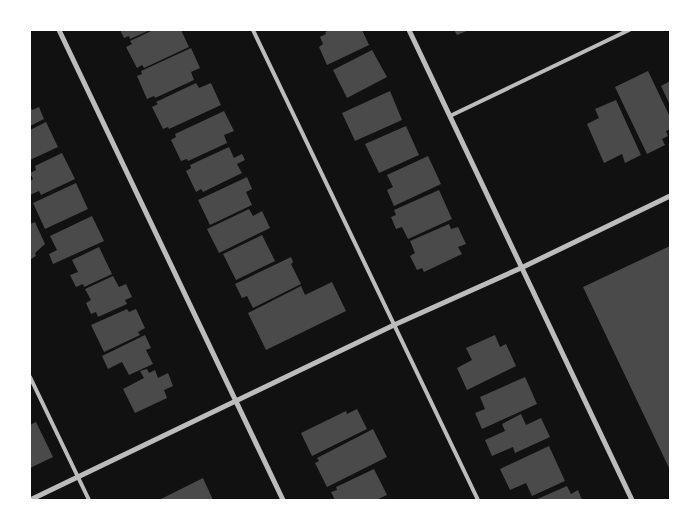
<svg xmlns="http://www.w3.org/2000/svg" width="700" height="530" font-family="Roboto,sans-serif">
<rect width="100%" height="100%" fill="#111"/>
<path fill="#4a4a4a" d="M120 30H150L130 39 129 36 124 38Z
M153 30H181L189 47 144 68 142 65 137 68 126 47 132 44 130 41Z
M329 30H362L369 45 327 65 319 47 323 44 320 37 326 34 325 32Z
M454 30H469L457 35Z
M191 48 200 68 191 72 194 80 155 98 154 96 147 99 137 76 142 74 141 71Z
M372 50 387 77 347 98 333 70Z
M648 71 670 117V129L666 131 668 136 662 139 665 145 647 154 615 87Z
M670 81V105L661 86Z
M196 83 199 88 211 83 221 105 169 129 168 127 163 129 152 107 158 104 156 102Z
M390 91 402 120 355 141 342 113Z
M616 100 641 155 625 163 622 154 604 163 587 124 599 118 595 109Z
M30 106 32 110 39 107 44 119 30 126Z
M224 111 234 131 224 135 227 143 188 161 187 159 181 161 171 140 176 137 175 134Z
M46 122 58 147 30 160V130Z
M406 126 419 155 379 173 365 144Z
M229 147 234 158 242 154 245 160 237 164 242 173 203 192 201 189 196 192 186 171 191 168 190 165Z
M62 153 75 179 41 195 39 191 30 195V181L33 179 30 173 36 170 35 166Z
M428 156 441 184 394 206 387 190 393 187 387 175Z
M247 177 252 189 246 192 252 205 210 225 198 200Z
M76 183 88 209 45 229 33 203Z
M439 190 452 219 408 239 402 227 396 229 391 217 396 215 394 210Z
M249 209 253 216 262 211 270 228 219 253 207 229Z
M92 216 104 241 53 264 49 254 57 250 50 236Z
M35 222 45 244 35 253 36 256 31 259 30 224Z
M449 224 451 229 458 227 466 244 458 247 462 254 424 272 422 268 417 270 410 256 415 253 410 241Z
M262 235 275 261 236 280 223 254Z
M670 246V470L583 287Z
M99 247 112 274 84 287 83 284 76 287 70 275 78 272 72 260Z
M291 257 293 262 291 264 301 284 253 308 247 296 242 298 235 284Z
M113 276 119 287 126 284 132 297 125 300 127 304 98 317 96 312 91 314 86 303 91 300 85 289Z
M332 282 346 311 266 350 248 313 301 286 305 295Z
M127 309 129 312 136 309 145 328 138 332 140 335 104 352 91 325Z
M145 335 151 348 146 350 153 364 129 375 122 362 108 369 102 356Z
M495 335 500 347 506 344 516 366 467 390 457 368 472 360 466 348Z
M147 369 149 373 155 370 158 378 168 373 173 386 164 390 167 398 135 413 123 389 144 378 140 371Z
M525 377 537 404 482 429 475 413 485 409 480 397Z
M357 409 367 429 312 456 301 433 346 411 347 414Z
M521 414 526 425 541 418 550 437 515 453 513 447 492 456 485 440 505 431 502 424Z
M36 422 53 457 30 468V425Z
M373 429 387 457 327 487 315 463 319 461 317 458Z
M549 446 565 481 532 496 526 483 510 490 500 469Z
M374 469 387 495 376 500H335L331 492 337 490 336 487Z
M203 478 213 500H159Z
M567 486 571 494 578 490 582 500H535Z"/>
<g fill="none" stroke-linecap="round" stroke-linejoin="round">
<path stroke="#bcbcbc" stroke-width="4" d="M253 30 478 500
M450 116 629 30
M30 377 89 500"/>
<path stroke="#bcbcbc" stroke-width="5" d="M59 30 283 500
M409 30 632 500
M30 500 394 325 521 268 670 196"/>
</g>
<rect width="700" height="530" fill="none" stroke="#ffffff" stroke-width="62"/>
</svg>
